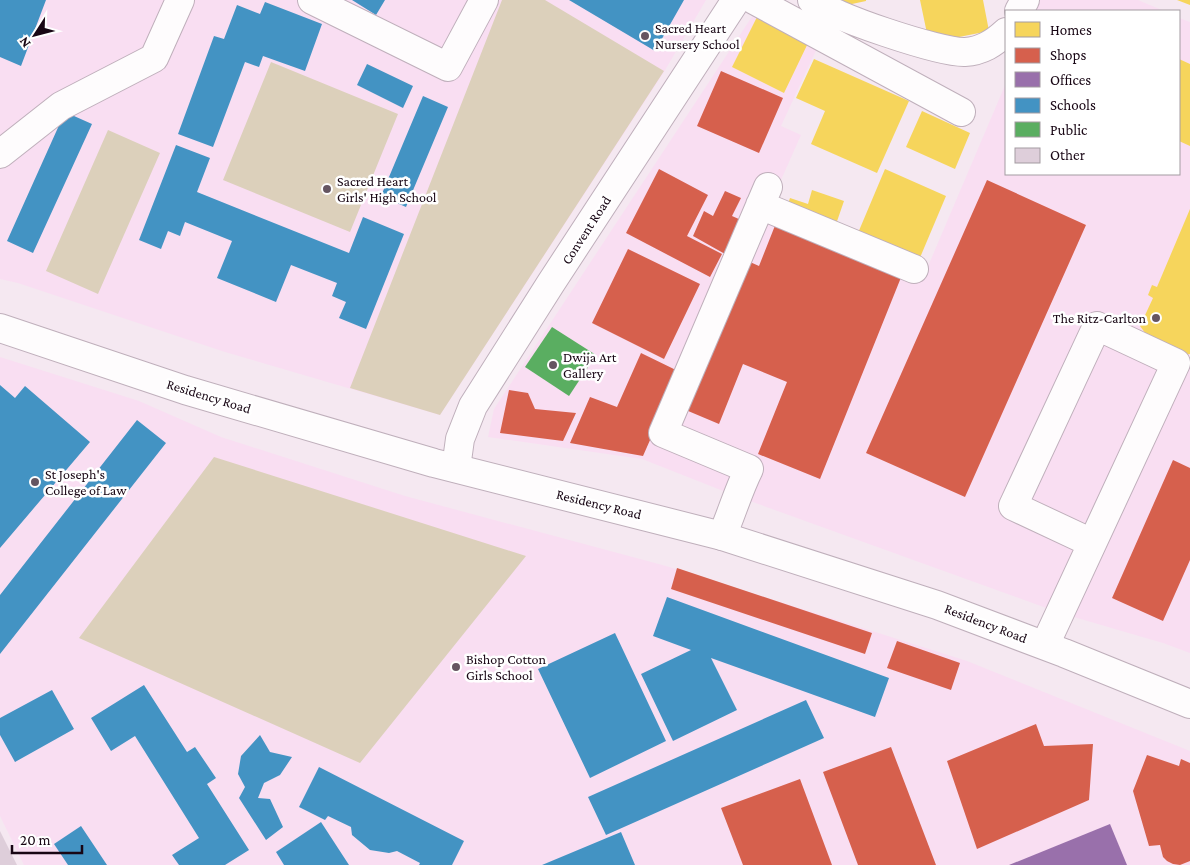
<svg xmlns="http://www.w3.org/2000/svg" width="1190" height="865" font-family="'Crimson Pro',serif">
<rect width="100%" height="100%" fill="#f5e8f1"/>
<path fill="#f9def2" d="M0 0H706L664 72 440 415 225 352 18 283 0 279Z
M1040 0H1138L1164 11H1035Z
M755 12 818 46 781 126 801 135 769 207 926 271 1006 83V174H1179V18L1190 22V653L1163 643 1060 613 736 496 642 459 488 437 494 409Z
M0 357 139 401 221 437 405 496 666 566 967 661 1190 751V865H24L0 816Z"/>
<path fill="#dcd0bb" d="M502 0H545L664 71 440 415 350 388Z
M271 62 398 114 350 232 223 180Z
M108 130 160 153 98 294 46 271Z
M214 457 526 556 360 763 79 638Z"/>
<path fill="#f6d55c" d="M832 0H866V1L833 8Z
M920 0H983L989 31 929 43Z
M1177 0H1190V5Z
M758 15 809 41 784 93 732 67Z
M814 59 909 101 877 173 811 144 825 111 796 98Z
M1179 59 1190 64V146L1179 141Z
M922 111 970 133 955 169 906 147Z
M885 169 946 196 919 260 858 233Z
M812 190 844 201 834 230 785 213 790 198 808 204Z
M1190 209V354L1185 355 1148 337 1140 326 1153 298 1148 295 1152 285 1157 287Z"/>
<path fill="#d6604d" d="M721 71 783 98 759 153 697 126Z
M659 169 708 195 687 236 722 254 710 277 626 233Z
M987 180 1086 225 965 497 866 453Z
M725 191 741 198 732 216 741 220 725 254 693 236 704 211 713 216Z
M778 218 904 270 820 479 758 454 787 382 743 364 719 424 681 408 741 258 759 266Z
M628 249 700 284 664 359 592 323Z
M641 353 680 372 643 456 570 443 590 397 617 407Z
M509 390 528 393 535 409 576 413 563 441 500 433Z
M1173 460 1190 468V560L1163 621 1112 598Z
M677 568 872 633 865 654 671 589Z
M897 641 960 663 951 690 887 668Z
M1036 724 1044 746 1093 744 1089 800 977 849 947 761Z
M891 747 936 865H858L823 772Z
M1147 755 1179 766 1181 759 1190 763V861L1180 865 1173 864 1167 861 1163 857 1160 845 1149 846 1133 791Z
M800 779 832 865H743L721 808Z"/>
<path fill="#9970ab" d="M1110 824 1127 865H1009Z"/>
<path fill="#4393c3" d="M0 0H46L21 66 0 57Z
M352 0H385L376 15Z
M569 0H684L655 51Z
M265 2 322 24 305 71 263 56 259 67 245 62 213 147 178 134 214 36 224 39 237 5 260 14Z
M367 64 413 86 403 108 357 85Z
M423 96 448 107 406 207 381 196Z
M65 112 92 124 33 253 7 241Z
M176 145 210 158 197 192 349 253 363 217 404 234 366 329 339 318 346 302 332 296 337 283 291 265 276 302 217 278 232 241 185 222 180 236 168 231 161 249 139 240Z
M0 385 15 398 25 386 90 442 0 548Z
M137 420 166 443 0 654V595Z
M667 597 889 678 875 717 711 658 737 710 673 741 641 674 691 650 653 636Z
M615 633 666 741 590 778 538 669Z
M144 685 187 752 195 747 216 778 207 784 249 850 225 865H179L172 855 199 838 135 736 111 751 91 718Z
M52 690 74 729 15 762 0 735V718Z
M806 700 824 738 606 835 588 797Z
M260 735 270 752 292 757 280 775 264 783 258 798 270 799 283 827 266 840 239 798 245 787 238 774 241 756Z
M319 767 464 841 452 865H419L420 863 397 851 389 853 370 850 352 835 351 827 328 816 325 820 299 807Z
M321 822 349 865H284L276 852Z
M81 826 107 865H68L54 844Z
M621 832 635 865H542Z"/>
<path fill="#5aae61" d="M552 327 596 355 569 396 525 367Z"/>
<path fill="#deceda" d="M0 831 17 865H0Z"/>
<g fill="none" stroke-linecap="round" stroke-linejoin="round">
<defs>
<path id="minor" d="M312 0 448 67 484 0
M754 0 961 112
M812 0C829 16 941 53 965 52 982 51 994 43 1006 32
M1019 11 1025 0
M0 154 61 106 154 58 180 0
M760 205 914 269
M456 468 460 439 473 406 551 283 736 0
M722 536C732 513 738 491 749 469L663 433 768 187
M1045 645 1176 363 1097 326 1013 506 1092 543"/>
<path id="major" d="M0 328 185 390 434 463 722 536 937 605 1064 653 1190 704"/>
</defs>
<use href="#minor" stroke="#bfafbb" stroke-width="30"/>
<use href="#major" stroke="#bfafbb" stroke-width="30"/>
<use href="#minor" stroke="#fefcfd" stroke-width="28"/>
<use href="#major" stroke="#fefcfd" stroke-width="28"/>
</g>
<g fill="#655561" stroke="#fff" stroke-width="2">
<circle cx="645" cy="36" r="5"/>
<circle cx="327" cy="189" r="5"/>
<circle cx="1156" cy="318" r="5"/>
<circle cx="553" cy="365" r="5"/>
<circle cx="35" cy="482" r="5"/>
<circle cx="456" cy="667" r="5"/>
</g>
<g text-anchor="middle" stroke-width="5" stroke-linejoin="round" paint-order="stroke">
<g font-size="14" fill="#180614" stroke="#fff" text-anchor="start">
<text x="655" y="33">Sacred Heart<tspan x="655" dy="16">Nursery School</tspan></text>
<text x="337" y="186">Sacred Heart<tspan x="337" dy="16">Girls' High School</tspan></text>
<text x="1146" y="323" text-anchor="end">The Ritz-Carlton</text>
<text x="563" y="362">Dwija Art<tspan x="563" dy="16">Gallery</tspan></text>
<text x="45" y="479">St Joseph's<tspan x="45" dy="16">College of Law</tspan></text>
<text x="466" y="664">Bishop Cotton<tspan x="466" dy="16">Girls School</tspan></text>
</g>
<g font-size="14" fill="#180614" stroke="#fff">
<text transform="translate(586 230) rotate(-57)" y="5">Convent Road</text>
<text transform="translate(209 396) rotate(17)" y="5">Residency Road</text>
<text transform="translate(599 504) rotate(14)" y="5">Residency Road</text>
<text transform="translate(986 623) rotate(21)" y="5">Residency Road</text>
</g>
</g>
<rect x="1005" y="10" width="175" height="165" fill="#ffffff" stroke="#a39ba1"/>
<rect x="1015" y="22" width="25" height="15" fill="#f6d55c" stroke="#a39ba1"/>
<text x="1050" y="35" font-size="15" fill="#180614">Homes</text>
<rect x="1015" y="48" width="25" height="15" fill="#d6604d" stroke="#a39ba1"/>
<text x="1050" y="60" font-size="15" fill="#180614">Shops</text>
<rect x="1015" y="72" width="25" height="15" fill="#9970ab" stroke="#a39ba1"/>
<text x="1050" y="85" font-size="15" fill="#180614">Offices</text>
<rect x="1015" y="98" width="25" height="15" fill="#4393c3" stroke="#a39ba1"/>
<text x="1050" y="110" font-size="15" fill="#180614">Schools</text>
<rect x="1015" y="122" width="25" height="15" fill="#5aae61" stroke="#a39ba1"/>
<text x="1050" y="135" font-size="15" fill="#180614">Public</text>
<rect x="1015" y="148" width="25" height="15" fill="#deceda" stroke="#a39ba1"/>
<text x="1050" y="160" font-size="15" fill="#180614">Other</text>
<g transform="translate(35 35) rotate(234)" stroke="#ffffff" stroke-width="4" paint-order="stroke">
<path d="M0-4L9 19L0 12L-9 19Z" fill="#180614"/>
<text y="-8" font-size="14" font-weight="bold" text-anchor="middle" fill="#180614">N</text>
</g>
<path d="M12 845v8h70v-8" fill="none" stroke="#180614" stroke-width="2.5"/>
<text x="20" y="845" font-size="15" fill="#180614" stroke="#ffffff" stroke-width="4" paint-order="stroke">20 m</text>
</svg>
